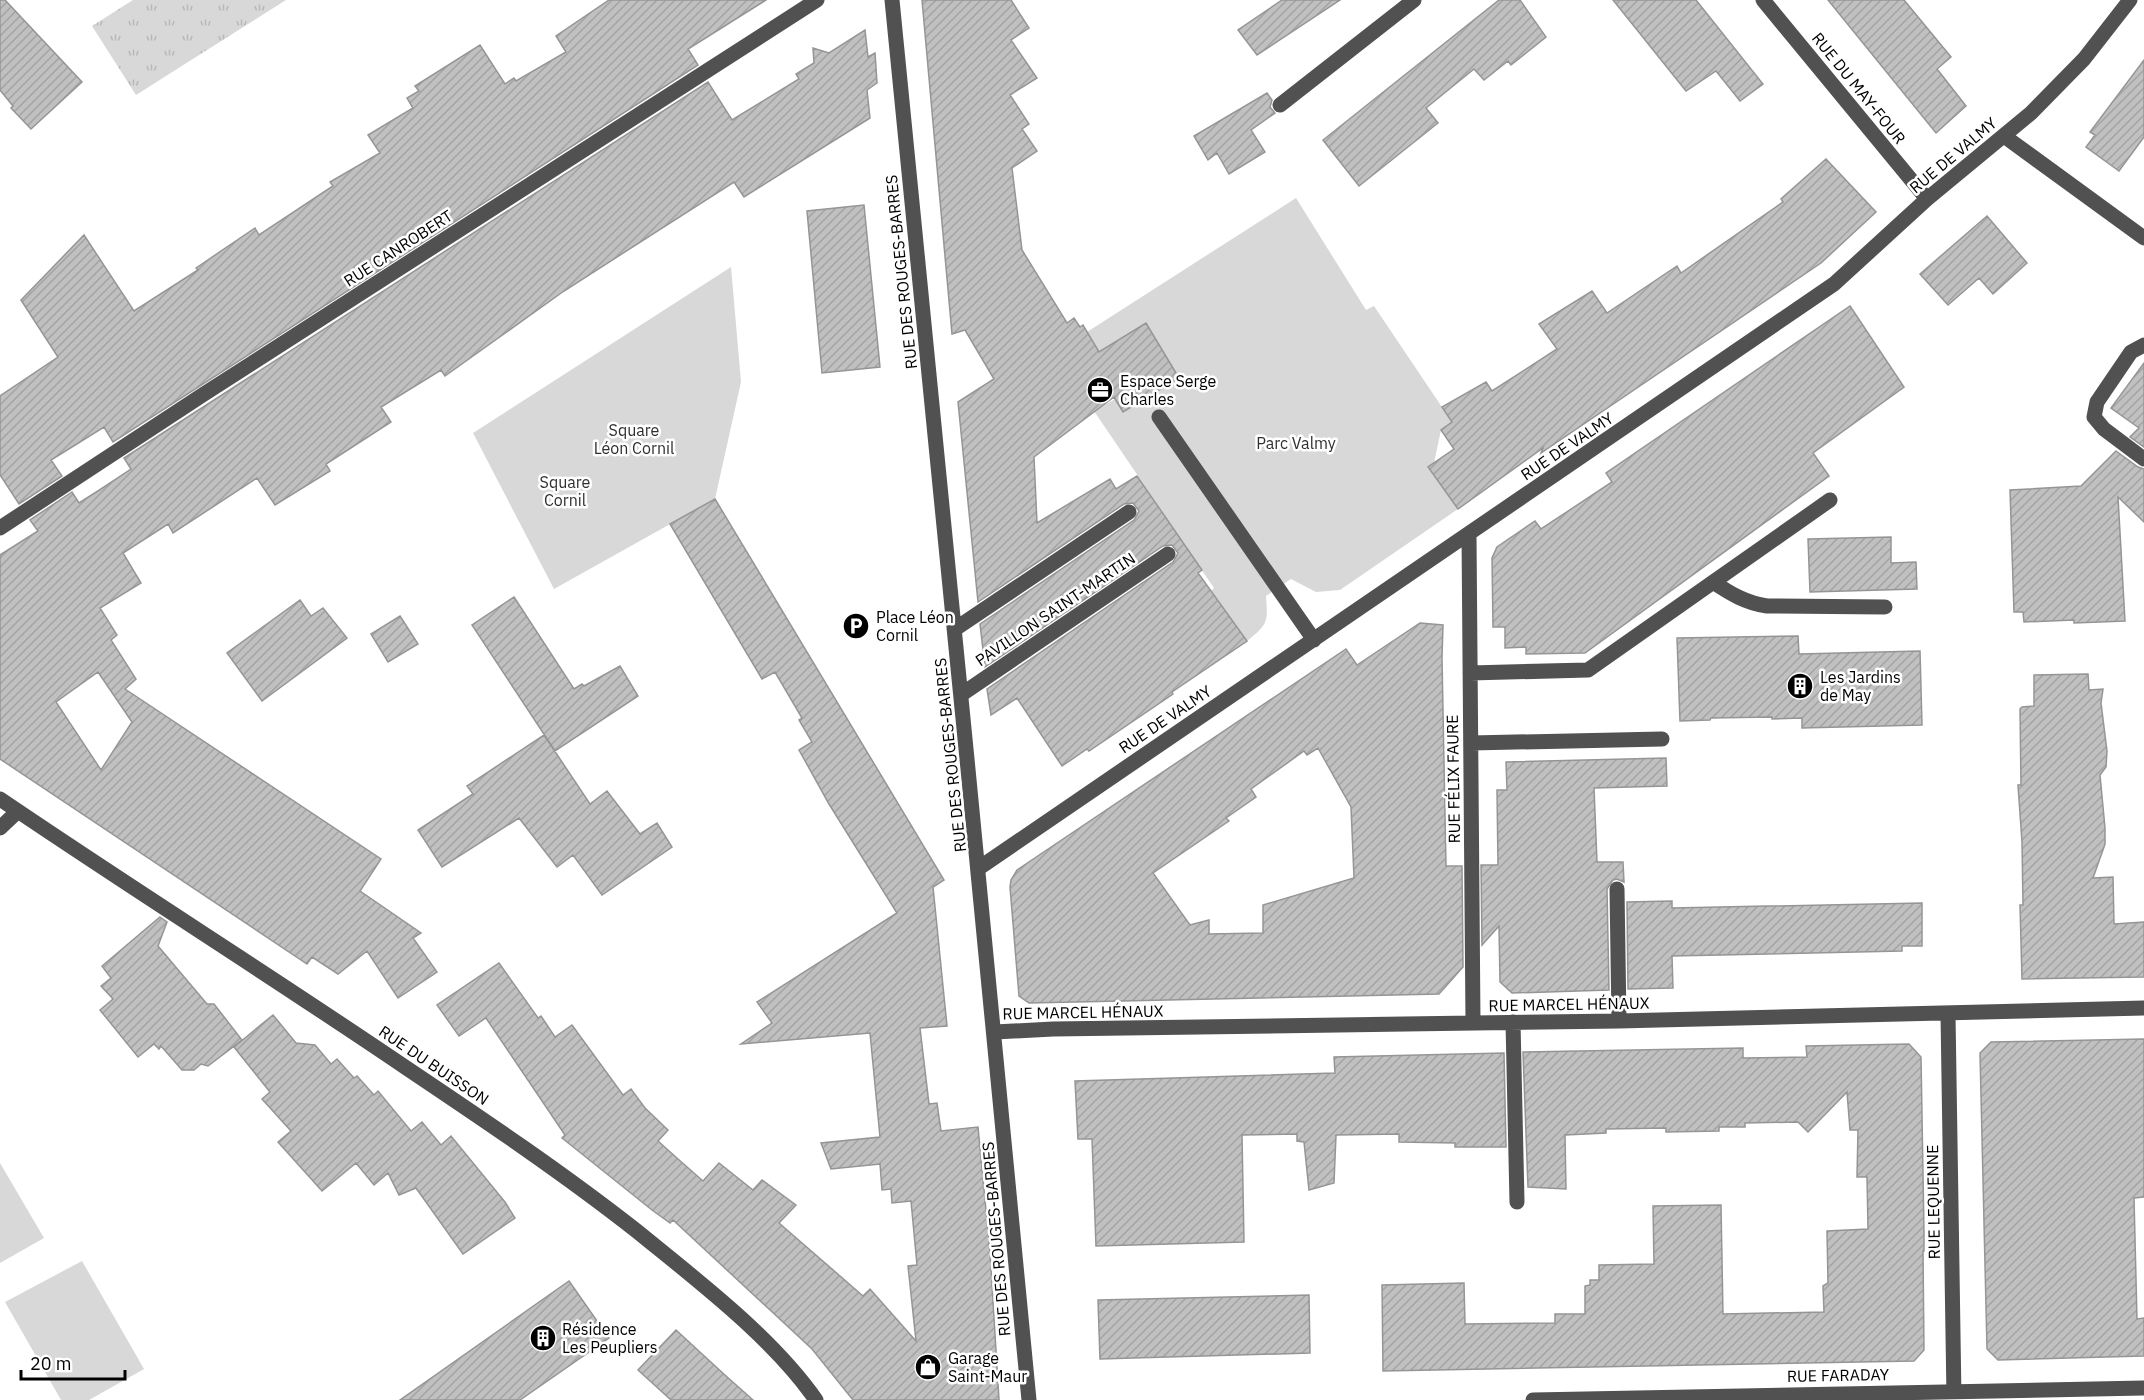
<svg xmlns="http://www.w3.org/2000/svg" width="2144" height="1400" font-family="'IBM Plex Sans',sans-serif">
<defs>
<pattern id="grass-tufts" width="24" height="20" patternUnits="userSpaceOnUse" patternTransform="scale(1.5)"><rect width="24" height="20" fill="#d8d8d8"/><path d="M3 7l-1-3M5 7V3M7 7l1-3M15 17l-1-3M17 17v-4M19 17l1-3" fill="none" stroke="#b8b8b8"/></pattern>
<pattern id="building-hatch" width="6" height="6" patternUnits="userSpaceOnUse" patternTransform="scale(1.5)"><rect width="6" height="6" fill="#c0c0c0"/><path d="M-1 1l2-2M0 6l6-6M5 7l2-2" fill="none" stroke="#a3a3a3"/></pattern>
</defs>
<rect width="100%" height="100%" fill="#fff"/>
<path fill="url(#grass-tufts)" d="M133 0H286L136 95 92 26Z"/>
<path fill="#d8d8d8" d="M1296 198 1366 310 1374 306 1452 422 1441 430 1434 463 1428 468 1458 509 1340 590 1316 592 1291 579 1266 596C1268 622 1268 624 1247 641L1211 591 1214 588 1094 411 1115 399 1123 411 1146 323 1099 352 1087 332Z
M731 267 741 382 715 499 554 589 473 433Z
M0 1163 44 1238 0 1263Z
M82 1261 144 1369 89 1400H61L5 1302Z"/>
<path fill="url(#building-hatch)" stroke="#959595" stroke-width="1.5" fill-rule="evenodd" d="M0 0H5L82 82 31 129 11 108 13 106 0 90Z
M609 0H766L688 49 698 65 113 442 104 427 51 460 62 476 19 504 0 475V396L58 357 21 300 84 235 134 311 198 270 196 268 255 228 259 235 333 186 330 182 380 153 368 135 413 108 407 98 419 91 415 86 480 45 505 84 514 78 516 81 566 52 556 36Z
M922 0H1011L1029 28 1011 40 1037 78 1010 95 1029 124 1022 129 1037 151 1012 168 1022 250 1067 323 1074 318 1080 327 1083 325 1099 352 1146 323 1179 378 1123 412 1114 397 1034 457 1037 523 1110 479 1116 489 1137 476 1202 570 1198 573 1247 641 1172 692 1173 694 1089 751 1087 749 1062 766 1017 698 991 715 987 689 1173 562 1178 553 1172 545 1163 546 985 667 980 624 1134 520 1139 511 1133 503 1124 504 978 602 958 402 994 379 965 330 952 334Z
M1282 0H1340L1257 55 1238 30Z
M1499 0H1520L1546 37 1511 65 1508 61 1484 80 1474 69 1426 108 1438 123 1359 186 1323 140Z
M1613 0H1696L1763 84 1740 101 1716 71 1686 91Z
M1828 0H1904L1951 57 1937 69 1966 106 1936 133Z
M865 30 868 57 875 53 877 83 867 90 870 118 744 197 734 182 564 291 445 376 441 370 381 407 391 422 326 464 330 471 275 505 257 478 173 533 168 524 123 553 141 583 100 608 117 635 111 640 136 679 125 689 381 859 360 891 421 933 413 938 437 972 398 998 367 951 338 974 312 957 307 964 0 759V555L38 531 30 520 72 492 79 503 101 489 131 469 124 458 708 82 732 120 799 79 796 74 814 63 813 48 829 53ZM98 672 132 722 101 770 56 702Z
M2144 60V137L2119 171 2086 147 2095 135 2090 132Z
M1267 93 1272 100 1270 107 1275 113 1251 130 1265 152 1229 174 1217 153 1208 160 1194 136Z
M1826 159 1876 212 1821 263 1541 453 1543 448 1458 509 1428 467 1454 449 1441 430 1452 422 1442 407 1486 382 1492 391 1557 349 1539 324 1592 291 1607 313 1677 266 1681 273 1783 202 1781 199Z
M864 205 880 367 822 373 807 211Z
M1987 216 2027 263 1993 294 1979 278 1948 305 1920 274Z
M1850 306 1904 387 1813 453 1829 476 1585 653 1526 654V647L1505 648V627H1493L1492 558 1497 547 1535 521 1541 529 1612 482 1606 473Z
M2144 363V447L2130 437 2139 428 2111 408Z
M2116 451 2138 467 2144 469V522L2118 497 2125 621 2074 623V620L2024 622 2023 612H2014L2010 490 2081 486Z
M715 499 944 880 933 887 947 1026 920 1028 929 1104 937 1103 941 1131 978 1127 990 1252 999 1400H853L812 1349 673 1220 670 1223 652 1210 562 1138 565 1135 486 1018 459 1036 437 1005 499 963 538 1018 541 1016 555 1037 572 1025 623 1095 631 1089 645 1108 668 1130 658 1141 678 1159 703 1181 719 1163 753 1190 762 1180 796 1205 779 1223 863 1296 870 1289 916 1341 908 1266 917 1265 911 1201 892 1203 891 1189 882 1190 880 1164 831 1169 821 1143 880 1137 870 1033 741 1044 772 1023 757 1002 897 913 829 804 799 750 812 742 799 720 802 718 775 672 762 679 670 524Z
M1891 537V563L1916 562 1917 589 1810 592 1808 539Z
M514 597 574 689 582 684 584 686 620 666 638 696 555 751 472 625Z
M300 600 311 616 323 608 347 638 262 701 227 653Z
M400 616 418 644 388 662 371 634Z
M1420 623 1443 625 1442 658 1446 866H1462L1463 967 1439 994 1029 1003 1019 996 1010 887 1011 880 1017 870 1346 649 1357 665ZM1318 748 1351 807 1354 878 1263 905V933L1209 934V920L1190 925 1153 873 1229 821 1226 818 1256 797 1251 789 1304 751 1307 755Z
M1798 636 1799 654 1920 651 1922 725 1802 728V718L1772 719V717L1711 718 1710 720 1680 721 1677 638Z
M2088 674 2089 690 2103 689 2101 703 2107 751 2106 767 2100 775 2105 828V844L2093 878 2113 877 2114 924 2144 922V977L2022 979 2020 905H2023L2022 842 2018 785H2021L2020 709 2022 707 2034 706V675Z
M544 735 590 804 607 791 640 834 657 823 672 847 602 895 573 855 557 867 519 818 442 867 418 830 473 794 467 786Z
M1666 758 1667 786 1594 788 1597 862H1623L1624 882 1617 879 1613 880 1607 889 1609 990 1512 993 1500 982 1499 926 1482 945 1481 865H1498L1497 790H1507L1506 762Z
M1672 901V908L1922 903V946H1902V951L1672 956 1673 988 1628 989 1627 902Z
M160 917 167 922 158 946 207 1004H214L242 1040 208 1066 201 1064 194 1070H182L161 1046 159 1049 154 1044 138 1057 100 1010 113 999 101 986 111 978 102 966Z
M273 1015 296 1043 315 1045 331 1064 337 1059 354 1078 357 1076 374 1095 378 1091 411 1131 422 1122 441 1145 451 1136 505 1202 515 1218 463 1254 416 1188 399 1195 388 1173 374 1185 356 1163 322 1191 278 1142 291 1131 262 1099 270 1092 234 1047Z
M2144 1039V1197L2134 1198 2137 1319 2144 1318V1356L1998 1360 1987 1349 1980 1053 1991 1042Z
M1909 1044 1921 1057 1924 1232V1251H1923L1924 1350 1914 1361 1383 1371 1382 1285 1464 1283 1465 1324 1555 1323V1314H1585V1286L1590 1285V1280H1599V1265L1654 1264 1653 1206 1721 1205 1723 1314 1824 1312 1823 1286 1828 1283 1827 1231 1868 1229 1867 1177H1857L1858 1130H1850L1847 1092 1808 1132 1798 1122 1745 1123V1127H1719V1131L1666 1132V1128L1606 1129V1133L1565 1135 1566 1189 1528 1187 1523 1052 1743 1048V1058L1807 1057 1806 1046Z
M1504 1053 1506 1147H1455V1143L1399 1142V1134L1336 1135 1334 1183 1309 1190 1304 1142 1297 1141V1134L1242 1135 1244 1242 1096 1246 1092 1139H1078L1075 1081 1335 1073 1334 1057Z
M569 1281 609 1338 520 1400H400Z
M1309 1295 1310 1353 1100 1359 1098 1300Z
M676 1330 726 1376 753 1400H671L638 1370Z"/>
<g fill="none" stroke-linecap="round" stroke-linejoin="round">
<path stroke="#515151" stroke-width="15" d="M892 0C939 467 984 933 1029 1400
M1763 0 1927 199
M1280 105 1414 0
M2004 136 2144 238
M2144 345 2131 352 2097 402 2094 417 2104 429 2144 459
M1159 417 1314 640
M0 528 204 394 817 0
M1469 535 1473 1023
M1713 582C1731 594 1746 603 1767 606L1885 607
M955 629 1129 512
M1470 673 1588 670 1830 500
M962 694 1168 554
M1471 743 1662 739
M0 799C134 890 271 976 405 1067 484 1120 563 1173 638 1232 698 1281 772 1337 816 1400
M0 828 18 811
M979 868 1834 284 1927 199 2031 113 2084 59 2130 0
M1617 889 1619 1021
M1948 1014 1954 1398
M1513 1022 1517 1202
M995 1032 1053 1029 1619 1021 2144 1008
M1533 1400 2144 1388"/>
</g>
<defs>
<symbol id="office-disc" viewBox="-11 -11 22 22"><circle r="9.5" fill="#000" stroke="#fff"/><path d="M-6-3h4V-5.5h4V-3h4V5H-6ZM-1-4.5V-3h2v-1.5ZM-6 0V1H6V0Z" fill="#fff"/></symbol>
<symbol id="parking-disc" viewBox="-11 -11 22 22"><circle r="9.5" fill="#000" stroke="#fff"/><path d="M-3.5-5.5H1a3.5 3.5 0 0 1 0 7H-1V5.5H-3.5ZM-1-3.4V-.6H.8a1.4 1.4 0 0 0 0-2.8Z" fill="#fff"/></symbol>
<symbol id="building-disc" viewBox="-11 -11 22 22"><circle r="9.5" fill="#000" stroke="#fff"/><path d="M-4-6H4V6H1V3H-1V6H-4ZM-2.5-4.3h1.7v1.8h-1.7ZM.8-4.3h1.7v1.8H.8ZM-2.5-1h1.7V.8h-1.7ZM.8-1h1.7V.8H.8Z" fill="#fff"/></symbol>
<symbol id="shop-disc" viewBox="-11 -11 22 22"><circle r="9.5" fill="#000" stroke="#fff"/><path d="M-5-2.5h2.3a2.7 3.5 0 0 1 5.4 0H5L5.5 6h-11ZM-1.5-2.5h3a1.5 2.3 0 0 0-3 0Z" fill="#fff"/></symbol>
</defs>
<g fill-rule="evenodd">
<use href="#office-disc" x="1085" y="375" width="30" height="30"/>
<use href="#parking-disc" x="841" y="611" width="30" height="30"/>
<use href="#building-disc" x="1785" y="671" width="30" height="30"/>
<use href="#building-disc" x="528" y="1323" width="30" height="30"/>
<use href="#shop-disc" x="913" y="1352" width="30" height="30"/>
</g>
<g text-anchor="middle" stroke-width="5" stroke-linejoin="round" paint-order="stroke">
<g font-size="16" fill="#000" stroke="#fff">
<text transform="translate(1859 88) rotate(51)" y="6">RUE DU MAY-FOUR</text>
<text transform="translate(1953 155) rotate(-40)" y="6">RUE DE VALMY</text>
<text transform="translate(398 248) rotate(-33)" y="6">RUE CANROBERT</text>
<text transform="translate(901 272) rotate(-96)" y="6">RUE DES ROUGES-BARRES</text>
<text transform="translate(1567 446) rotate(-34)" y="6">RUE DE VALMY</text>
<text transform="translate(1055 609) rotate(-34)" y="6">PAVILLON SAINT-MARTIN</text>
<text transform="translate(1165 719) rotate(-34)" y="6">RUE DE VALMY</text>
<text transform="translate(950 755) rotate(-96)" y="6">RUE DES ROUGES-BARRES</text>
<text transform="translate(1453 779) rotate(-91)" y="6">RUE FÉLIX FAURE</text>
<text transform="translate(1569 1004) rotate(-1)" y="6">RUE MARCEL HÉNAUX</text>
<text transform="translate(1083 1012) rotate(-1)" y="6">RUE MARCEL HÉNAUX</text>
<text transform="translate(434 1065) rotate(34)" y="6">RUE DU BUISSON</text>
<text transform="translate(1933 1202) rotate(-91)" y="6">RUE LEQUENNE</text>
<text transform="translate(996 1239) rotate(-95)" y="6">RUE DES ROUGES-BARRES</text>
<text transform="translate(1838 1375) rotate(-1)" y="6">RUE FARADAY</text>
</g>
<g font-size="16" fill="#000" stroke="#fff" text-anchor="start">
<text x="1120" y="387">Espace Serge<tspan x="1120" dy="18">Charles</tspan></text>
<text x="876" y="623">Place Léon<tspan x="876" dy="18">Cornil</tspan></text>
<text x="1820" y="683">Les Jardins<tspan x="1820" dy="18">de May</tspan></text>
<text x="562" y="1335">Résidence<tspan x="562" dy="18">Les Peupliers</tspan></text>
<text x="948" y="1364">Garage<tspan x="948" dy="18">Saint-Maur</tspan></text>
</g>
<g font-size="16" fill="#2f2f2f" stroke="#fff">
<text x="634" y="436">Square<tspan x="634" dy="18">Léon Cornil</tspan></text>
<text x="1296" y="449">Parc Valmy</text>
<text x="565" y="488">Square<tspan x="565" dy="18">Cornil</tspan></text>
</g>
</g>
<path d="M21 1370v9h104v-9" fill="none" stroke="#000000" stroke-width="3"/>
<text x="30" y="1370" font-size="18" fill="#000000" stroke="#ffffff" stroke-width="4.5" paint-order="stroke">20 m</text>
</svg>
